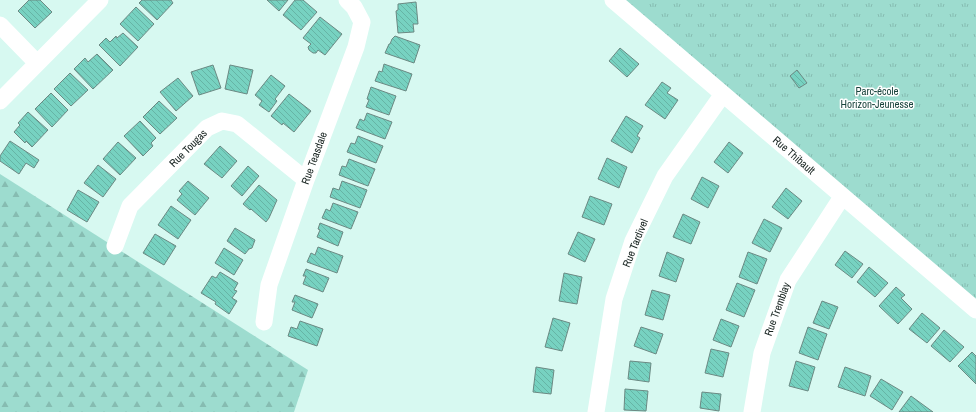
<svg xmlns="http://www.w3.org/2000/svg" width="976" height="412" font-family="'Archivo Narrow',sans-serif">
<defs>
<pattern id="forest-firs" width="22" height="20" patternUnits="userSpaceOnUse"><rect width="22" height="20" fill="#9ddccf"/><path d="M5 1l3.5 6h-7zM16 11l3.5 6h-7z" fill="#86bcb1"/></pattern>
<pattern id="park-tufts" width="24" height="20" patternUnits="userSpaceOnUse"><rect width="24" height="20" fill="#9ddccf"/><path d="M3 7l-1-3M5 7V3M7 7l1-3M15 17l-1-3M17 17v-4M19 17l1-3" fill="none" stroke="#86bcb1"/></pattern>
<pattern id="building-back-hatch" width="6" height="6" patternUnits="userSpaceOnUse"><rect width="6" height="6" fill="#77d2c1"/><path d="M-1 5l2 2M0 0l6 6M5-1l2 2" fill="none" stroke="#66b4a5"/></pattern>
</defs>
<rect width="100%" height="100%" fill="#d7f9f1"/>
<path fill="url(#forest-firs)" d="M0 174 308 370 294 412H0Z"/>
<path fill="url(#park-tufts)" d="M613 0H976V310Z"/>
<path fill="url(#building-back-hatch)" stroke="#6b8983" d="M29 0H40L52 12 35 28 18 11Z
M142 0H171L173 3 157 20 139 3Z
M267 0H288L279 11Z
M295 0H303L317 12 301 30 283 15Z
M416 2 418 24H413L414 32 398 33 396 11 398 10V4Z
M136 7 154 24 138 41 120 24Z
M320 17 342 34 325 55 318 50 316 53H313L309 50 308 47 311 44 303 38Z
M123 33 138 47 120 66 99 45 106 38 110 42 116 36 117 38Z
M395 36 420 45 414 63 385 53 389 44H390L392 39Z
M620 48 639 64 627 77 609 61Z
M97 54 113 70 93 89 74 69 85 58 88 62Z
M384 64 412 74 406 91 375 81 379 71 382 72Z
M213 65 221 88 199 95 191 72Z
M230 65 253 70 247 94 225 89Z
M797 70 807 83 799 88 790 76Z
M70 73 88 90 71 106 54 89Z
M271 75 285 86 275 99 277 101 269 112 259 105 262 101 255 95Z
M178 78 193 96 176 111 160 92Z
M662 82 671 88 667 93 678 100 665 119 645 105Z
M371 87 396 96 389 115 366 107 369 100 367 99Z
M51 93 68 110 52 127 35 109Z
M289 94 311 111 294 132 283 123 282 125 271 116Z
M159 101 177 118 160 134 143 117Z
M28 112 48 130 32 147 26 141 25 143 14 132 20 125 18 123Z
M367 113 392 122 385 139 356 128 360 119 364 121Z
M626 116 643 126 637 136 640 138 632 153 611 141Z
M140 121 156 138 151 143 153 146 143 156 124 136Z
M358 136 383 146 376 163 347 152 351 143 355 144Z
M10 141 39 160 34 168 26 163 19 174 0 161V156Z
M118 142 136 158 120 175 103 159Z
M729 142 743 153 728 173 714 162Z
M220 146 237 161 222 178 204 164Z
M607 158 627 167 619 188 598 179Z
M349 159 375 169 368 186 339 175 342 166 346 167Z
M98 165 116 179 103 197 84 183Z
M248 166 259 176 242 196 231 186Z
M702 177 719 186 708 208 691 199Z
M188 181 209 198 195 215 177 200 182 194 179 191Z
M342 181 367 190 360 208 330 197 333 188 339 190Z
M259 185 277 200 269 218 266 222 251 209 250 210 243 204Z
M786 188 802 201 788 219 772 207Z
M78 190 99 202 87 222 67 210Z
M590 196 612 204 604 225 582 217Z
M333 203 358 212 351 229 322 218 326 209 330 211Z
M171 206 191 220 178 239 158 225Z
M683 214 700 222 691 244 673 237Z
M764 219 782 228 770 252 752 243Z
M320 223 343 232 338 246 317 237 320 230 318 229Z
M235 228 255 240 252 248 249 249 245 254 227 241Z
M578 232 595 239 585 262 568 254Z
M155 234 176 246 164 265 143 253Z
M318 247 343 256 337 273 307 262 311 253 315 255Z
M224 248 243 260 234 275 215 263Z
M845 251 863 264 852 278 835 265Z
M667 252 684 259 676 282 659 276Z
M748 252 767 259 757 284 739 277Z
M869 267 888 283 875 297 857 282Z
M306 269 329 278 323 292 303 284 306 276H303Z
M220 272 238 283 234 290 237 291 232 298 237 301 229 314 215 304 216 302 201 293 212 276 216 278Z
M564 273 582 277 577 304 559 301Z
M737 283 755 290 744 317 726 310Z
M896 287 905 295 901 298 912 309 898 324 879 306Z
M652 290 670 295 663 320 645 315Z
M295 295 318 304 312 318 292 310 295 302H292Z
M822 301 838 307 829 329 813 323Z
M922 313 940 328 927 343 909 329Z
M553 318 570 323 562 351 545 347Z
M721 319 739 326 731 347 713 340Z
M300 321 323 329 317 346 288 336 291 327 297 329Z
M641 327 663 334 656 354 634 346Z
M808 327 827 334 818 360 799 353Z
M944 330 964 347 950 362 931 346Z
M711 349 729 353 723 377 705 373Z
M972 352 976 356V384L958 366Z
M630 361 651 363 649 382 628 379Z
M796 361 815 367 808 391 789 386Z
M536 367 554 370 551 394 533 392Z
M845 367 871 376 865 396 838 387Z
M881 379 903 392 892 410 870 396Z
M625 389 648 391 646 411 624 410Z
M702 392 721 394 719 411 700 408Z
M911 396 933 412H899Z"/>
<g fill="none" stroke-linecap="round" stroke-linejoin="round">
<path stroke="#fff" stroke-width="17" d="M613 0C734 103 855 207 976 310
M0 25 37 63
M0 101 100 0
M115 246 130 206 207 128 222 121 237 124 306 180
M264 322 269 285 306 180 356 47 362 22 354 7 347 0
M596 412 614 299 633 241 665 176 723 94
M752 412 762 353 788 280 842 197"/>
</g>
<g text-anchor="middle" stroke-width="3" stroke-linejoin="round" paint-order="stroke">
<g font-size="11" fill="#1b453e" stroke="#fff">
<text x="877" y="95">Parc-école<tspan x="877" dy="13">Horizon-Jeunesse</tspan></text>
</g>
<g font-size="11" fill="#16221f" stroke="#fff">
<text transform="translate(188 148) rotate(-45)" y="4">Rue Tougas</text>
<text transform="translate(794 155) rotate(41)" y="4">Rue Thibault</text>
<text transform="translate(314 158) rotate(-70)" y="4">Rue Teasdale</text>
<text transform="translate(635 243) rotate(-68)" y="4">Rue Tardivel</text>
<text transform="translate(777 309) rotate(-70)" y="4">Rue Tremblay</text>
</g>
</g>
</svg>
